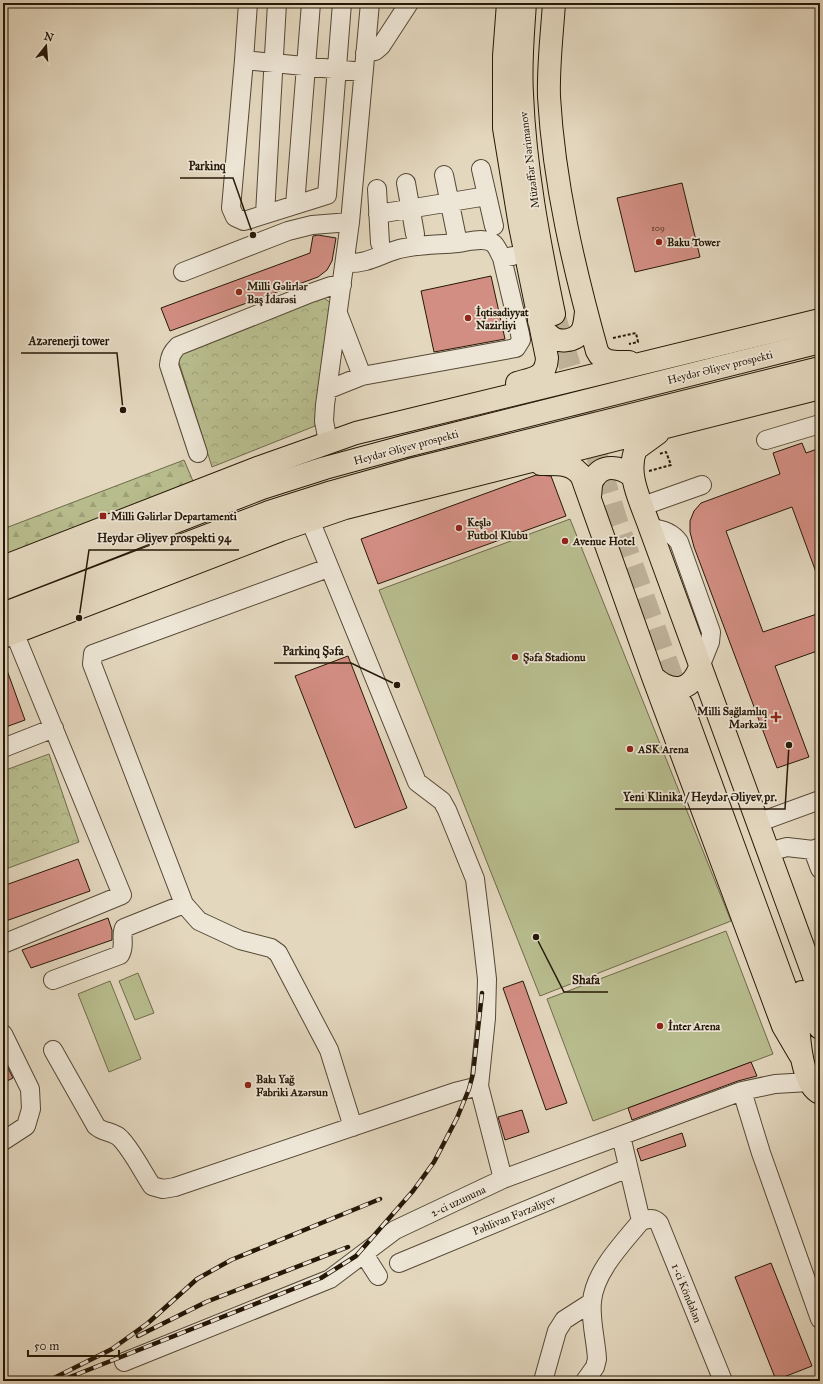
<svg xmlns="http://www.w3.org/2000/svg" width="823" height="1384" font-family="'IM FELL Great Primer',serif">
<defs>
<pattern id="forest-firs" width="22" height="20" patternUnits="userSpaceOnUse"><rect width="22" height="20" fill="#b8bd8e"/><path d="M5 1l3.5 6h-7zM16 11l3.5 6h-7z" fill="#9ea279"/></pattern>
<pattern id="park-crowns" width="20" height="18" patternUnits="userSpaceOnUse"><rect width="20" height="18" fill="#b8bd8e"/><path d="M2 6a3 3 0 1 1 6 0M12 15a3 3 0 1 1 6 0" fill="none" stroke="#9ea279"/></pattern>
</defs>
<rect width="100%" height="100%" fill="#e3d7be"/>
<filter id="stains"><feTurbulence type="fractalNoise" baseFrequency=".005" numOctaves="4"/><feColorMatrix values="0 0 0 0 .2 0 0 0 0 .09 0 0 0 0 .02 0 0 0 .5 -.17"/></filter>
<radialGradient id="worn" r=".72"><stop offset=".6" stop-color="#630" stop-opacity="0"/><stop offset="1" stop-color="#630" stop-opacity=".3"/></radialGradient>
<path fill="#b8bd8e" stroke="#6f6a4a" d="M570 519 731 921 540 996 379 590Z
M726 931 773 1054 593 1121 547 999Z
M138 973 154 1013 135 1020 119 981Z
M110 981 141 1059 109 1072 78 994Z"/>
<path fill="url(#forest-firs)" stroke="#6f6a4a" d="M184 460 193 481 3 556V529Z"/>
<path fill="url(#park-crowns)" stroke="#6f6a4a" d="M321 296 331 303 315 426 212 467 177 356Z
M49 754 79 842 3 870V771Z"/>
<path fill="#d38e83" stroke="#261807" d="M682 183 700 257 635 272 617 198Z
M318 235 336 238 332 261 327 270 318 277 170 331 161 308 310 253 313 236Z
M491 276 505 339 434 352 421 291Z
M802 443 806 453 820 448V583L792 507 726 531 763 632 820 613V650L775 666 809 757 777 768 694 547 690 532V521L694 511 701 503 780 474 773 453Z
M536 475 551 476 566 516 378 584 361 539Z
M348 656 407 808 355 828 295 676Z
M4 662 25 720 3 728V663Z
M78 859 90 891 3 922V886Z
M108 918 112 930V940L31 968 22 950Z
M523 981 567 1103 546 1110 503 988Z
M3 1058 13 1078 3 1083Z
M751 1062 757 1076 738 1081 632 1120 628 1108Z
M522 1110 529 1132 505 1140 498 1117Z
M682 1133 686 1146 641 1161 637 1149Z
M771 1263 812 1366 776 1380 735 1277Z"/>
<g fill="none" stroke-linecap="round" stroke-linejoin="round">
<path stroke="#bdb199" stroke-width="22" stroke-dasharray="22 11" stroke-linecap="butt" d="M554 314 616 519 682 705"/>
<defs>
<path id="minor" d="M342 3 327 195 244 221 235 217 231 208 244 60C284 64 323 68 363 72
M365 53 375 51 381 46 409 3
M244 60 248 3
M481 169 494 226
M444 175 458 243C468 242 485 236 494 244 497 247 500 254 502 258L513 256
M406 183 415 234
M377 189 380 243
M295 205 311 3
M265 214 277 3
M378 214 487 196
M345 263C367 264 377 256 396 250 415 244 438 245 458 243
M183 272 288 231 312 225 350 222
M339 316 362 376
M327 390 362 376 516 348 521 340 520 334 502 258
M766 440 820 424
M328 442 324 421 325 405 350 222 370 3
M198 453 169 365C170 356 172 352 178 346L311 293 331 286 342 285
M643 506 702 485
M310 520 417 782 442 801 447 810 475 879 483 944 487 979 486 1018 479 1086
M650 528C662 529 672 532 679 542L711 632 710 642 700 667
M3 748 54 728
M757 823 820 800
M813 850 820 869
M768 852 787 847 813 850 820 847
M184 904 199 921 240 940 271 948 278 953 329 1050 353 1127
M3 944 122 895 14 632
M53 980 120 955C126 946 120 937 124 928L184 904 92 664 93 654 328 568
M3 1034 30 1089 31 1109 26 1126 3 1141
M53 1050 96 1126C103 1133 114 1131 121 1139 133 1152 142 1171 152 1186L163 1189 175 1187 455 1092 479 1086 503 1179
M742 1091 761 1153 820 1319
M621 1136 641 1221
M641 1221C648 1219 653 1217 659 1223L723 1381
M364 1254 378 1276
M399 1263 628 1168
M124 1362 330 1279 395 1230 503 1179 742 1091 775 1084 809 1082
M543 1381 557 1331 564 1320 592 1302
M585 1381 595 1367 597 1359C596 1340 590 1320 592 1301 595 1271 623 1243 641 1221"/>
<path id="major" d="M508 3 504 56V128L520 226 547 358C546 378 533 378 517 383
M525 3C523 33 520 64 522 94 525 168 539 242 554 314
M554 3C552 34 548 66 549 97 554 184 574 268 597 351 603 364 616 362 629 362
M539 321C542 325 544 331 548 334 557 344 575 342 582 331 585 325 585 319 586 312
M658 433 636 449C625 474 642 504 650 528L820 993
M541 464C555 464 573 462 582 477L653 677 783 1026 800 1055
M590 496C591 490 590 483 594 478 603 463 621 467 632 476
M3 567 260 467 356 433 820 320
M3 637 281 530 345 508 820 388
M653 677C672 694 691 692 700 667
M682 705 798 1022C799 1040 802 1085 820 1093
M802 992 812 1018 820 1028"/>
<path id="highway" d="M3 589 262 488 325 468 406 446 820 342
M3 614 269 512 332 492 410 470 820 368"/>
</defs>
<use href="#minor" stroke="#554835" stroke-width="20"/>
<use href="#major" stroke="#261807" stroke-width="24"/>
<use href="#highway" stroke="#261807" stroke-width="24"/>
<path stroke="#261807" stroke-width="2" stroke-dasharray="3 2" stroke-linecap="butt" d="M613 338 636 333 638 342 629 344
M649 471 671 465 666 452 659 454"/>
<use href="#minor" stroke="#ede5d5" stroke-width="18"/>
<use href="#major" stroke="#e3d7be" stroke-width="22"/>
<use href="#highway" stroke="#e3d7be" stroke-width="22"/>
<defs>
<path id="rail" d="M138 1336 206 1302 348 1247
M48 1381 112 1349 148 1323 197 1279 231 1260 380 1199
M60 1381 321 1278 356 1256 413 1191 434 1162 457 1118 469 1089 473 1074 482 993"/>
</defs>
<use href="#rail" stroke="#261807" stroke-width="4.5"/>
<use href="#rail" stroke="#ede5d5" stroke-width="3" stroke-dasharray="9" stroke-linecap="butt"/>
</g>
<g fill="#8f2418" stroke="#ede5d5" stroke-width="1.5">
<circle cx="659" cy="242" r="4"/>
<circle cx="239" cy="292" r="4"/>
<circle cx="468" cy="318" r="4"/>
<rect x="99" y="512" width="8" height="8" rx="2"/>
<circle cx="459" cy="528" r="4"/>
<circle cx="565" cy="541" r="4"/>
<circle cx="515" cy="657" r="4"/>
<path d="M774 711h4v4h4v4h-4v4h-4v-4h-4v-4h4z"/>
<circle cx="630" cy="749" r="4"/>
<circle cx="660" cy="1026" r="4"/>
<circle cx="248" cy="1085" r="4"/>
</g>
<g text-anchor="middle" stroke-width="3.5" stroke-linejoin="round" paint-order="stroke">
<g font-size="9" fill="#513626">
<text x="658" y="231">109</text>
</g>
<g font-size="11" fill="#261807" stroke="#ede5d5">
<text transform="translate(529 160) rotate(-97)" y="4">Müzəffər Nərimanov</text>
<text transform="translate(720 367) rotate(-14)" y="4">Heydər Əliyev prospekti</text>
<text transform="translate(406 447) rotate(-15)" y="4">Heydər Əliyev prospekti</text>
<text transform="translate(458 1201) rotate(-25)" y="4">2-ci uzununa</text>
<text transform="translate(514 1215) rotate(-22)" y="4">Pəhlivan Fərzəliyev</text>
<text transform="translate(687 1293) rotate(68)" y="4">1-ci Köndələn</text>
</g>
<g font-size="11" font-weight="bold" fill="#261807" stroke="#ede5d5" text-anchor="start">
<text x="667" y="246">Baku Tower</text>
<text x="247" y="290">Milli Gəlirlər<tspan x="247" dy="13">Baş İdarəsi</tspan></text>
<text x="476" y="316">İqtisadiyyat<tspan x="476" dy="13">Nazirliyi</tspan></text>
<text x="111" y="520">Milli Gəlirlər Departamenti</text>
<text x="467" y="526">Keşlə<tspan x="467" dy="13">Futbol Klubu</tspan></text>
<text x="573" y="545">Avenue Hotel</text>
<text x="523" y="661">Şəfa Stadionu</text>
<text x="767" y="715" text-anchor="end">Milli Sağlamlıq<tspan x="767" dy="13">Mərkəzi</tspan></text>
<text x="638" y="753">ASK Arena</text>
<text x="668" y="1030">İnter Arena</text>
<text x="256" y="1083">Bakı Yağ<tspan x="256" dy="13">Fabriki Azərsun</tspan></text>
</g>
</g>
<path fill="none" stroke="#261807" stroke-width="1.5" d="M253 235L233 178H180M123 410L117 353H21M79 618L89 550H239M397 685L351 663H274M789 745L785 809H615M536 937L564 992H608"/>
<g fill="#261807" stroke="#ede5d5" stroke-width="1.5">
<circle cx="253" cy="235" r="4"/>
<circle cx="123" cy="410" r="4"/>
<circle cx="79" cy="618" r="4"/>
<circle cx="397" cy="685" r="4"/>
<circle cx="789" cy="745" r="4"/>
<circle cx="536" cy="937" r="4"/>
</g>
<g font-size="12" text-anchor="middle" font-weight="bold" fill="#261807" stroke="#ede5d5" stroke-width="3.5" stroke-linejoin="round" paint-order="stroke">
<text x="207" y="170">Parkinq</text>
<text x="69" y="345">Azərenerji tower</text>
<text x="164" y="542">Heydər Əliyev prospekti 94</text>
<text x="313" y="655">Parkinq Şəfa</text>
<text x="700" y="801">Yeni Klinika / Heydər Əliyev pr.</text>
<text x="586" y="984">Shafa</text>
</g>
<rect width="823" height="1384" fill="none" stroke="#e3d7be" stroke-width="16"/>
<rect x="4" y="4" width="815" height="1376" fill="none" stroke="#261807" stroke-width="2"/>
<rect x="8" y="8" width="807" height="1368" fill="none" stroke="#261807"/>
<g transform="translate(46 46) rotate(17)" stroke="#ede5d5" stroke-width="3" paint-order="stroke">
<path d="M0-3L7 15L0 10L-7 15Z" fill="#261807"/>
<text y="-6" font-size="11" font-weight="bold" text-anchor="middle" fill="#261807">N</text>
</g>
<path d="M28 1350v6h91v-6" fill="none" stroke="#261807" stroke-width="2"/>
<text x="34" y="1350" font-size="12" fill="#261807" stroke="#ede5d5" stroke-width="3" paint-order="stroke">50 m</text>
<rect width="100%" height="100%" filter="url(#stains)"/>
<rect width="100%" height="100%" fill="url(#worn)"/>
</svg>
